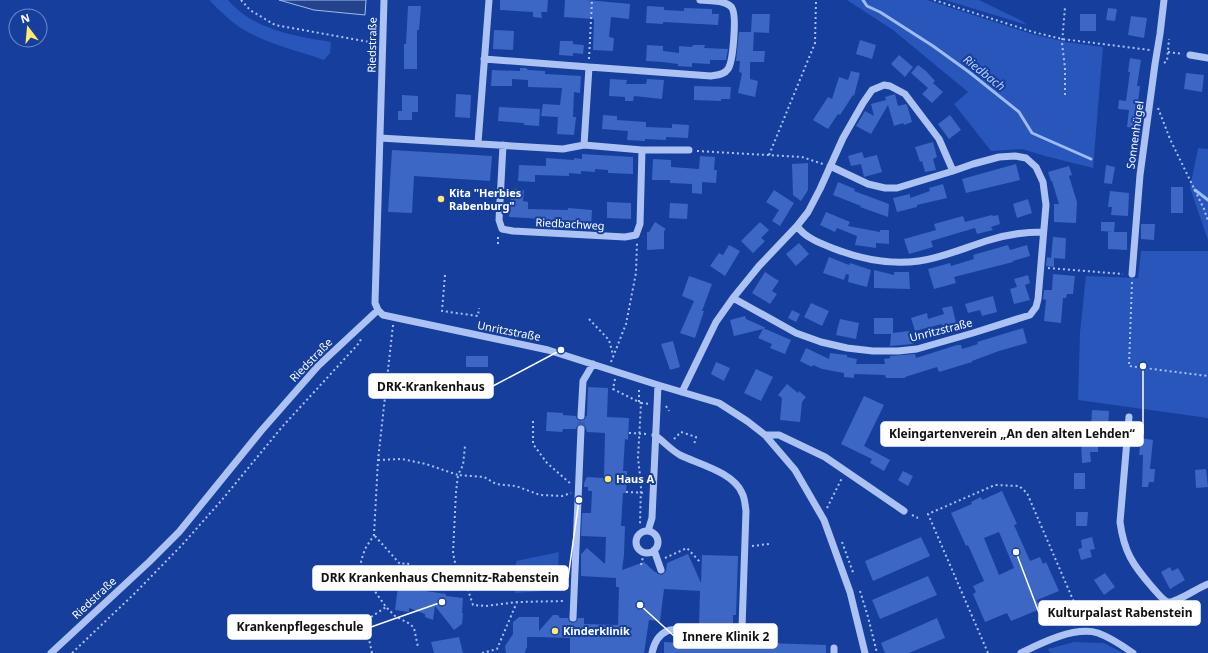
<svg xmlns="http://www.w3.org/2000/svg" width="1208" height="653" font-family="'Noto Sans',sans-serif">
<rect width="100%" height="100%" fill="#153e9d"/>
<path fill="#2856bb" d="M209 0H228C254 30 294 36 331 42L330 53 324 60C298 51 268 44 244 30 231 22 220 11 209 0Z
M847 0H927L1032 34 1066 42 1103 47 1093 168 1045 156 1022 149 991 151 954 104 968 92 893 30Z
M945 0H979L1022 21 1027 25Z
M1198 148 1208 149V240L1190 188Z
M1141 251H1208V418L1078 400 1080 332 1086 276 1138 278Z
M559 552 557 590 515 593 516 561Z
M1074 642 1104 643 1123 653H1050L1048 649Z"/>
<path fill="#25438c" stroke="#9ebbf6" d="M279 0H366L365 15 314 10Z"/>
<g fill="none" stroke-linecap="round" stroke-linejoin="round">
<path stroke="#9ebbf6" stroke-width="3" d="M863 0 867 6 880 12 933 46 969 72 1019 112 1032 133 1091 159
M1195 190 1208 200"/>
</g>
<path fill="#3d67c4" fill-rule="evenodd" d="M500 0H548L547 12H541L542 18 533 17V12L500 10Z
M565 0H587L630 4 629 19 611 17 609 37 614 38 613 51 593 50 594 19 564 17Z
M408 6H421L419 30H417V69H404V44H406Z
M647 6 664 7V10L684 11V8L712 9V14H719L718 25 663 22V24L646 23Z
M1108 8 1117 9 1115 21 1106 20Z
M752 14H770L769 33 751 32Z
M1080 14H1096V31H1080Z
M1131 16 1147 18 1144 38 1128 35Z
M494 30 514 31 513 50 493 49Z
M739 32H754L753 51H765L764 62H750V79L758 81 755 97 738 93 742 73 739 72 740 61H736Z
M860 40 876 45 872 59 856 54Z
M560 41H573V44L584 45 583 54 573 53V56L559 55Z
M647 45 663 46V51L679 53V46L692 47 693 45H705L704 48 728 49 726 60H710V64L692 63V67L678 66V64L663 62 646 61Z
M899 55 913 67 905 77 891 64Z
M1130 58 1141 60 1137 86H1140L1138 102H1141L1138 128 1127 127 1129 110 1118 109 1119 100 1126 101 1130 72H1128Z
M918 65 926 71 935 81 933 83 943 92 932 103 922 94 928 88 911 73Z
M520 68H526L528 70 545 71V74L581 76 580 93 574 92 573 117H576L574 135 557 134 558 117 541 116 543 104 560 105 562 88 528 87V80L512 79V86H491L492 70 520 71Z
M851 71 860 73 854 96 853 95 840 115 838 114 828 129 813 120 828 97 832 99 839 77 848 80Z
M1186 73 1204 75 1202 92 1184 89Z
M610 79 627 80 626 84H646L647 79 664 80 662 99 634 96 633 101H625V97L609 96Z
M694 86 731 87 730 99H721V101L694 100Z
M456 94 471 95 470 118 455 117Z
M895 94 898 106 906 104 907 105 912 122 904 125 903 123 894 126 888 105 871 134 856 126 865 111 874 116 871 104 886 100 885 97Z
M402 95 418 96V112H412V120H398V111H402Z
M499 107 540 109 539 126 524 125V123L498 121Z
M603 115 617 116V120L646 122V127L672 128V124L689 125 688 138 666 137V140L645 139V141L627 140 628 131 602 129Z
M950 115 961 130 949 139 938 124Z
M933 142 937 157 933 159 936 170 925 172 922 161 920 162 915 147Z
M392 150 492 156 490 181 414 176 412 213 388 212Z
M862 152 864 158 877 155 882 172 864 177 861 164 851 166 848 156Z
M582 154 633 157V174L608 173V170L595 169V172L581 171V174L569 173V176L535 175V182L518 181 519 165 546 166V158L574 160V158L582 159Z
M700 156 715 157 714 170H717L716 183 702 182V194L692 193V184L670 183V180H652L653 159 671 160V167L699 169Z
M808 163V190L801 201 793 195 792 164Z
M1016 164 1020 180 966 193 962 179Z
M1106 165 1115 167 1112 184 1104 183Z
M1069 166 1072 175 1069 176 1077 202 1076 223 1054 222V204H1059L1052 181H1051L1048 172Z
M838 182 855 189 854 191 889 204 888 217 860 207 861 206 833 195Z
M943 184 947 198 917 205V207L897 212 893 198 910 194V198L930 191 929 188Z
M1171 187H1183V213H1171Z
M512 189 524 190 523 201 528 202V209L568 210V208L592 210 591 228 574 226V221L556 220V222L542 221 543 219 509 217Z
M774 190 794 203 780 226 772 221 779 210 766 202Z
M1110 191 1129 193 1128 216 1111 215 1112 207H1108Z
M1028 199 1032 213 1017 218 1013 204Z
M607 202 631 203V219L607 218Z
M670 203 688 204 687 219 669 218Z
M826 212 850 222 848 226 880 232V230H889V244L876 243V248L855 245 857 236 837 228 835 232 820 225Z
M992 215 993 216 998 215 1000 224 991 227 993 230 977 234 975 228 931 241 933 247 909 254 904 239 936 230 934 224 963 216 965 222Z
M655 222 666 229 664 231V249L647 250V232H649Z
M760 222 769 230 761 238 765 241 753 253 741 241Z
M1101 222H1115L1114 232H1127V250L1108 249V232H1114L1101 231Z
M1141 224H1155L1154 240 1141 239Z
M1053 237 1066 238 1065 259 1054 258V267L1046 266 1047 257 1051 258Z
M799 243 809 254 796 266 786 254Z
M729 245 740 251 725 276 710 266 719 253 723 255Z
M1008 245 1010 250 1027 245 1030 256 1013 261V262L954 277 956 283 934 289 928 269 950 263 951 266 974 259 973 255Z
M829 257 849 265 850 263 871 270 867 287 848 282 849 275 846 274 844 280 823 273Z
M874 270 894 275V272H909L910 289 874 288Z
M765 272 779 281 772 291 777 294 770 304 752 293Z
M1053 274 1075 276 1073 294H1067L1066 298H1063L1061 323 1044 321 1046 300 1043 299 1044 290H1052Z
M1028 275 1030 283 1025 285 1030 300 1014 304 1010 289 1017 287 1014 279Z
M689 276 712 284 702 311H704L695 338 680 333 694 301 682 296Z
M993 296 997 312 982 316 980 310 968 313 965 304Z
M811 303 829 311 822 326 804 317Z
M952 306 957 327 944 331 942 324 915 331 911 318 927 313 928 319 944 314 942 308Z
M792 310 800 314 796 322 788 318Z
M745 316 746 319 766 328H763L791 340 785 354 770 348 772 344 758 338 763 329 734 336 730 320Z
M874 318H893V333L909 331 913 344 890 346 891 334H874Z
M840 319 859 323 856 339 836 335Z
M1023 328 1027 343 999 351 972 361V362L939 372 937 367 905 377V378H886L885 375 854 374V378L844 377V373L822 369 813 365 812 367 800 361 806 348 829 359 830 353 847 355V357L857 359 856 364H885L884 359 890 358V356L915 354 916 358 957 345H961L962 349 978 344 977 342Z
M673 341 680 367 670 370 661 344Z
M466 356H488V367H466Z
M716 362 730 368 724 381 711 374Z
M756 369 773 377 761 401 744 393Z
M787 384 798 393 799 391 806 397 802 402 800 422 780 420 782 398 778 395Z
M588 387 608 388 607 417 629 418 628 440 625 439 623 471H627L626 493H623L621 526H625L624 555 622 570 644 562 655 572H656L658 574 662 575 666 571 667 563 688 554 701 583 702 555 738 556 736 615H733V625L731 624V627L699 626 700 591 664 589 660 621 649 620 644 653H570V638L539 637H527V648H526L525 653H506L505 646 513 634V622L519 617H539V631L553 615H558L560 618H568L569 621 572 623 576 622 578 618H584V624L618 625 619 587H616V578L581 576V554L587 548 605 564 606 537 581 536 582 513H591L592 491H588V487H584V483L587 477 604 478 605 433 587 432 585 426 581 424 577 426 576 429H563L562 432 546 431 547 412 563 413V415L576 416 577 419 580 421 585 419 586 416H587Z
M864 396 884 405 864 446 890 460 884 471 870 463 872 459 841 444Z
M1092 410 1109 411 1108 431 1091 429Z
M1141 438 1153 440 1150 469H1155L1154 482H1149L1148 487H1142L1143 455H1139Z
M1098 440V452H1090L1091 462 1082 463 1081 441Z
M1206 469 1208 487 1196 488 1195 470Z
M903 471 913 476 908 486 898 480Z
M1074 473H1085V489H1074Z
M1002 491 1017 524 1014 525 1030 561 1040 557 1043 564 1046 562 1059 591 1037 600 1040 609 1011 621 1007 613 985 622 973 594 976 592 973 586 984 581 968 545 966 546 951 513 972 504 971 502 981 497 982 500ZM999 532 1014 568 999 575 984 538Z
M1076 512H1088L1087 526H1076Z
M921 537 930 556 873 581 865 561Z
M1092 537 1095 549 1090 550 1092 557 1081 560 1078 549 1082 548 1081 540Z
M1170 567 1172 571 1178 568 1185 580 1170 589 1161 572Z
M1105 573 1115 587 1104 595 1094 580Z
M928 576 937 595 880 619 872 600Z
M399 578 420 581 419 590 446 594V596L463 598 462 613H463L462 624 454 630 435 606 433 620 425 617V614L409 608V612L395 610Z
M1132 608 1141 619 1133 626 1124 615Z
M937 618 945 638 909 653H885L881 643Z
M707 636 731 637V643H756V641H767V643L826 645V653H664V642L706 644Z
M459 637 463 653H434L431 642Z"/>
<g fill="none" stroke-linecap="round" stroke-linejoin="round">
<path stroke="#385bac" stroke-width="7" stroke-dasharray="7 3.5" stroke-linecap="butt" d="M581 429V416"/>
<path stroke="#abc2f3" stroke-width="2" stroke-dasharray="2 3" stroke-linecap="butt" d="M241 0 250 10 275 25 375 43
M934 0 1033 32 1062 39 1150 50
M1168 52 1183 54
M589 59 592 0
M1164 63 1167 61 1169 39
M1065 95V68L1062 43 1065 7
M1158 108 1170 139 1204 209 1208 221
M697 151 802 157 823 164
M769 155 815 43 816 0
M498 244V235
M1048 268 1123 274
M445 275 442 311 478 316 479 308
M1132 282 1129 366 1208 376
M589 319 609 340 613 355
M393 325 378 460 374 535 365 549 361 561 364 576 386 607 395 616 410 624 414 628 418 647
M611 362 626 324 636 273 637 242
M615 379 613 389 641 403 638 458 641 484 640 525
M639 402V388
M641 403 650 404
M666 406 669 411
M533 421V444L547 463 571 484
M629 433 648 434
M674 439 681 432 696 437 694 445
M378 460 402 459 426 464 458 475 463 465 465 446
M626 492 646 493
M827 508 842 478
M912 515 918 518
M375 536 400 564 407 563 431 579 463 581 466 584 473 605 486 606 517 602 565 601
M842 542 854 575
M752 546 769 544
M665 558 687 548 700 562
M641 565 644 553
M463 581 456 567 453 553 456 492 458 475 484 477 496 484 516 486 540 495 562 496 571 493
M860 591 868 617 877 653
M72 653 134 594 182 545 221 501 282 427 360 342 361 338
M372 653 365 621 386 607
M482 653 497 649 517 602
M988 653 928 514 995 485 1019 486 1027 493 1083 623"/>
<path stroke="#abc2f3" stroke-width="7" d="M384 0 375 303 378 310 383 315 548 350 658 385 719 403 747 421 765 435 795 470 824 520 850 592 865 653
M1190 55 1208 58
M484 59 589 67
M380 138 563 149 584 145 642 150H689
M478 143 489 0
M503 145 499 220 502 229 513 231 625 237 636 235 640 224 642 150
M584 145 589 67 711 76C717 75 724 75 728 69 733 62 737 16 732 8 731 6 729 5 727 4 720 0 708 1 700 0
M797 226C805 238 822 244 835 249 861 259 891 265 919 261 942 258 964 248 986 241 1004 235 1024 232 1043 232
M1132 274 1140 175 1155 64 1160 34 1164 0
M733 298 796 333 821 342 847 348 873 351H898L917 349 973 333 1030 315 1036 307 1038 299 1046 205 1043 182 1036 167 1026 158 1015 156 999 157 973 164 953 171 897 188H885L868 184 830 166
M682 392 716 322 733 298 759 266 797 226 808 212 820 189 843 138 863 103 872 90 884 85 890 86 905 94 939 139 953 171
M581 416 583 381 593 364
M1129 417 1120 522C1124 552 1133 565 1152 587 1157 592 1162 600 1168 602 1176 603 1199 587 1208 584
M765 435H779L825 457 904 511
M648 531 652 518 658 385
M636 542a11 11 0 1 1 22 0a11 11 0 1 1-22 0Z
M654 550 661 570
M573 618 581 429
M51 653 149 562 179 532 261 431 318 366 378 310
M652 653C654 643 658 635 667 631 681 626 714 634 730 632 734 631 738 630 742 628L746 511C745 505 745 498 742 493 733 472 698 464 680 455 671 450 663 441 655 435
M834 653V648
M1021 653C1041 643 1075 626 1098 633 1109 637 1123 646 1133 653"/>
</g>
<g fill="#ffe96e" stroke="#153e9d" stroke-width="1.5">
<circle cx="441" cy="199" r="4"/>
<circle cx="608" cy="479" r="4"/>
<circle cx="555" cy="631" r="4"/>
</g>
<g text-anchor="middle" stroke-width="4" stroke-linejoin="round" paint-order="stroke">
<g font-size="11" fill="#fff" stroke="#153e9d">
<text transform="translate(372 45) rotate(-89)" y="4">Riedstraße</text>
<text transform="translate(1135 135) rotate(-82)" y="4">Sonnenhügel</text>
<text transform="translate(570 224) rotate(3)" y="4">Riedbachweg</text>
<text transform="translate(941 330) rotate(-14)" y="4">Unritzstraße</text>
<text transform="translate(509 331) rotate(11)" y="4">Unritzstraße</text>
<text transform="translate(311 360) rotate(-46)" y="4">Riedstraße</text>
<text transform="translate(94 598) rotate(-43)" y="4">Riedstraße</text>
</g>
<g font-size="11" font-weight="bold" fill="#fff" stroke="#153e9d" text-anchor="start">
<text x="449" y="197">Kita "Herbies<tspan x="449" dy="13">Rabenburg"</tspan></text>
<text x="616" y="483">Haus A</text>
<text x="563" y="635">Kinderklinik</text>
</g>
<g font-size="12" font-style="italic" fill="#b8cdf9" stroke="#153e9d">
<text transform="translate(984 73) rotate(38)" y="4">Riedbach</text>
</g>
</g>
<path fill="none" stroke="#fff" stroke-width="1.5" d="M561 350L493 386M1143 366L1143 434M579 500L568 578M1016 552L1039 613M442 602L371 627M640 605L674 636"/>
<g fill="#fff" stroke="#153e9d" stroke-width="1.5">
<circle cx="561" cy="350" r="4"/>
<circle cx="1143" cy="366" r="4"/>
<circle cx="579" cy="500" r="4"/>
<circle cx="1016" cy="552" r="4"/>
<circle cx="442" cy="602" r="4"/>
<circle cx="640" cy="605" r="4"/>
</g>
<g fill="#fff" stroke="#fff" stroke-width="1.5">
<rect x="369" y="374" width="124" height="24" rx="4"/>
<rect x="881" y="422" width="262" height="24" rx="4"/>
<rect x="313" y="566" width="255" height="24" rx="4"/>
<rect x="1039" y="601" width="161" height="24" rx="4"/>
<rect x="228" y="615" width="143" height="24" rx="4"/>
<rect x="674" y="624" width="103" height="24" rx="4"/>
</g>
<g font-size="12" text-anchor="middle" font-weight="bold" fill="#111">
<text x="431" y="391">DRK-Krankenhaus</text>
<text x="1012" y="438">Kleingartenverein „An den alten Lehden“</text>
<text x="440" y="582">DRK Krankenhaus Chemnitz-Rabenstein</text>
<text x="1120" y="617">Kulturpalast Rabenstein</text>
<text x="300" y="631">Krankenpflegeschule</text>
<text x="726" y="641">Innere Klinik 2</text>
</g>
<g transform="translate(28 28) rotate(344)"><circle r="19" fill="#153e9d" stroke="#738bc4"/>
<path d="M0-3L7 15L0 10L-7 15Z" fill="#ffe96e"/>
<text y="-6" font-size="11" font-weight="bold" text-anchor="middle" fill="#ffffff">N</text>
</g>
</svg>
